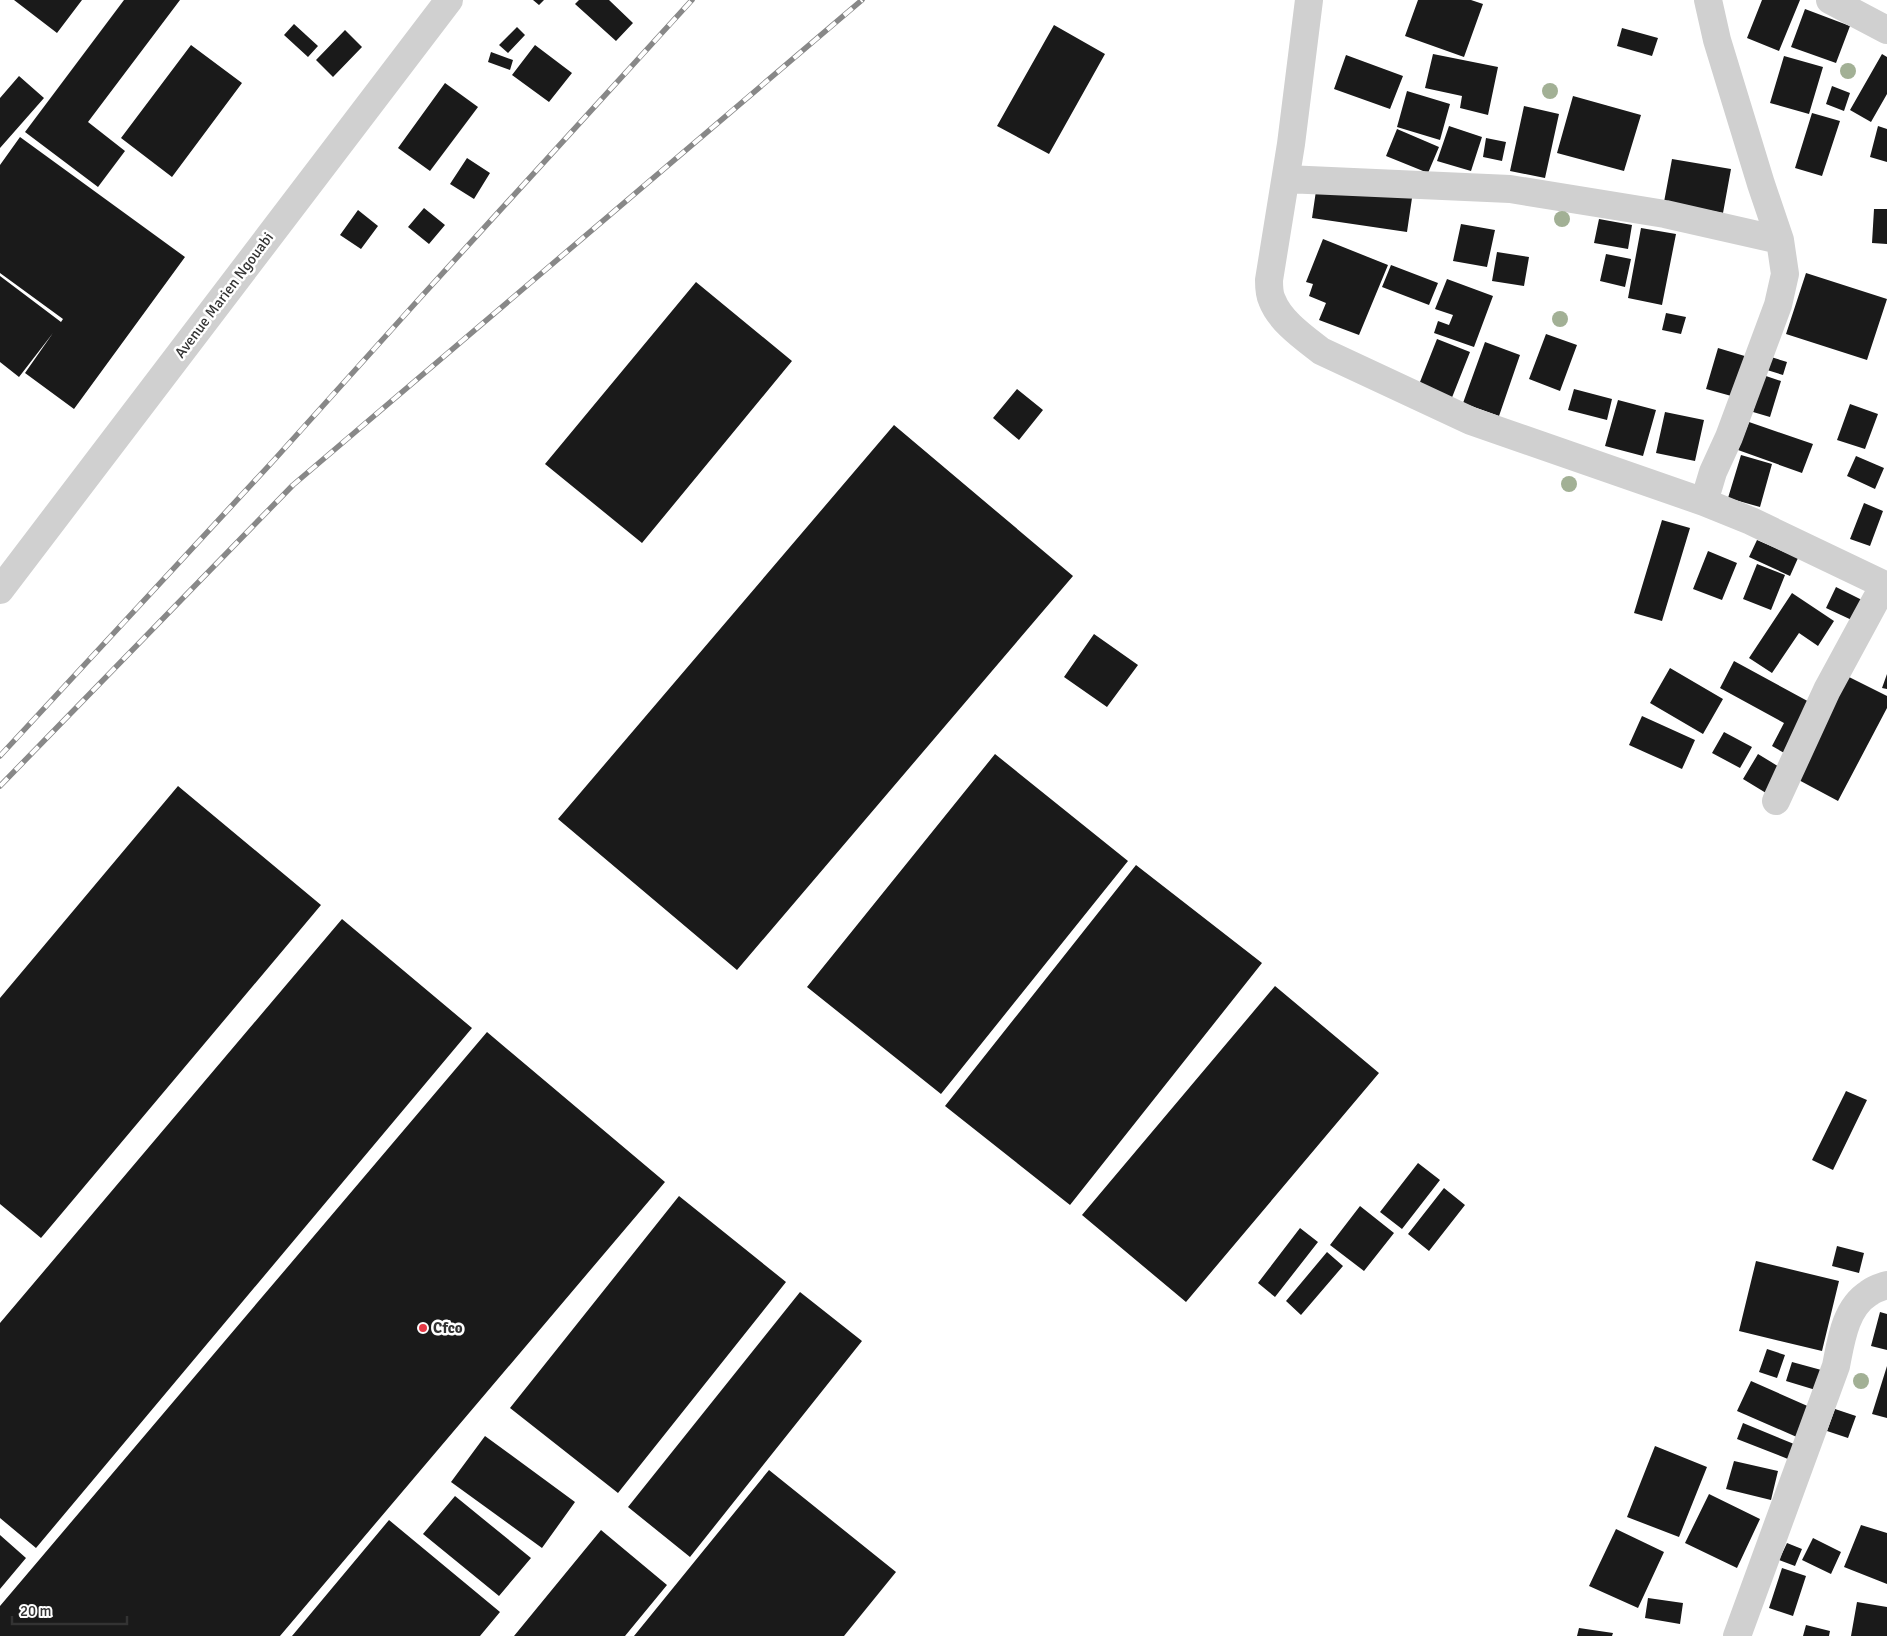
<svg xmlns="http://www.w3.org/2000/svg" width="1887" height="1636" font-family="Signika,sans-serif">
<rect width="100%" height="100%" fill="#fff"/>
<path fill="#1a1a1a" d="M14 0H82L57 33Z
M124 0H180L88 122 125 151 98 187 25 132Z
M533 0H544L539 5Z
M579 0H609L633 23 616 41 575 4Z
M1418 0H1471L1483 4 1464 57 1405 36Z
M1762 0H1800L1779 51 1747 38Z
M1805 9 1850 26 1836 63 1791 47Z
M294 24 318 46 308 57 284 35Z
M1054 25 1105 54 1049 154 997 126Z
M517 27 525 35 508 53 499 45Z
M1622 28 1658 38 1652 56 1617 46Z
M345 30 362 47 333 77 316 60Z
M191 45 242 83 172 177 121 138Z
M535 45 572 73 549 102 512 75Z
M491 52 513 60 510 70 488 62Z
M1433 54 1498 67 1488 115 1460 108 1462 96 1425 88Z
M1882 54 1887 57V94L1871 122 1850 110Z
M1346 55 1403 76 1390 109 1334 89Z
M1784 56 1823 67 1809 114 1770 103Z
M19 76 44 98 0 148V98Z
M445 83 478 107 430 171 398 148Z
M1832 86 1850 93 1844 111 1826 104Z
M1407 91 1450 104 1440 140 1397 127Z
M1573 96 1641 115 1624 171 1557 153Z
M1524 106 1559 114 1545 178 1510 171Z
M1812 113 1840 121 1822 176 1795 168Z
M1449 126 1482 137 1471 171 1437 161Z
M1878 126 1887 129V162L1870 157Z
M1397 129 1439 147 1428 173 1386 156Z
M20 137 185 257 74 409 25 373 53 333 19 377 0 362V276L61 322 63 319 0 273V165Z
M1486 138 1506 142 1502 161 1483 157Z
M467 158 490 173 474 199 450 184Z
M1672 159 1731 169 1723 213 1664 202Z
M1317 184 1412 198 1407 232 1312 218Z
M424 208 445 225 429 244 408 227Z
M1874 209H1887V244L1872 243Z
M358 210 378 226 361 249 340 235Z
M1599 219 1632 225 1628 249 1594 243Z
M1461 224 1495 230 1487 267 1453 261Z
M1641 228 1676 234 1662 305 1628 298Z
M1323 239 1388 265 1359 335 1319 320 1326 303 1309 296 1313 284 1306 282Z
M1497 252 1529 257 1524 286 1492 281Z
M1606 254 1631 259 1625 287 1600 281Z
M1391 265 1438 283 1429 305 1382 287Z
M1806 273 1887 299 1867 360 1786 334Z
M1447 279 1493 296 1474 347 1434 333 1438 321 1449 325 1453 315 1435 309Z
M696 282 792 361 642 543 545 464Z
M1666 313 1686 317 1681 334 1662 330Z
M1546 334 1577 345 1560 391 1529 379Z
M1437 339 1470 352 1451 400 1418 387Z
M1485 342 1520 355 1499 416 1463 403Z
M1718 348 1748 357 1735 397 1706 389Z
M1771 357 1787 362 1783 375 1767 370Z
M1763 375 1781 381 1770 417 1753 412Z
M1017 389 1043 410 1019 440 993 418Z
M1574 389 1612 399 1607 420 1568 410Z
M1618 400 1656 410 1643 456 1605 446Z
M1850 404 1878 414 1865 449 1837 440Z
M1665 412 1704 420 1695 461 1656 453Z
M1749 422 1813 444 1802 473 1738 450Z
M894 425 1073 576 737 970 558 819Z
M1741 455 1772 464 1760 507 1728 498Z
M1856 456 1884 468 1875 489 1847 476Z
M1864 503 1883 511 1870 546 1850 539Z
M1662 520 1690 528 1662 621 1634 613Z
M1757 540 1798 558 1790 576 1749 557Z
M1708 551 1737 563 1722 600 1693 589Z
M1757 564 1785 575 1771 610 1743 599Z
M1836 587 1866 602 1856 622 1826 608Z
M1792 593 1834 621 1818 646 1799 633 1772 673 1749 658Z
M1094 634 1138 665 1107 707 1064 677Z
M1734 661 1813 704 1786 754 1772 746 1784 723 1720 688Z
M1670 668 1723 699 1703 734 1650 703Z
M1887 674V689L1882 688Z
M1849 677 1887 696V708L1838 801 1795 778Z
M1642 716 1695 740 1682 769 1629 745Z
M1724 732 1752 747 1740 768 1712 753Z
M995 754 1128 861 941 1094 807 987Z
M1758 754 1781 768 1766 793 1743 779Z
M178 786 321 905 41 1238 0 1204V998Z
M1136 865 1262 963 1070 1205 945 1106Z
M342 919 472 1028 36 1548 0 1518V1323Z
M1275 986 1379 1073 1186 1302 1082 1215Z
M487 1032 665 1182 280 1636H0V1606Z
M1846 1091 1867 1100 1833 1170 1812 1160Z
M1418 1163 1440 1180 1402 1229 1380 1212Z
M1444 1188 1465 1205 1429 1251 1408 1234Z
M679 1196 786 1282 618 1493 510 1408Z
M1360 1206 1394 1233 1364 1271 1330 1245Z
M1300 1228 1318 1242 1275 1297 1258 1283Z
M1837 1246 1864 1253 1859 1273 1832 1266Z
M1327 1252 1343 1266 1301 1315 1286 1301Z
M1756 1261 1839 1281 1822 1351 1739 1331Z
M800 1292 862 1341 690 1557 628 1507Z
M1880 1312 1887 1314V1350L1871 1346Z
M1767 1349 1785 1355 1777 1378 1759 1372Z
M1792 1362 1825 1371 1819 1391 1786 1381Z
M1887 1366V1418L1872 1414Z
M1751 1381 1812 1408 1799 1438 1737 1411Z
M1835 1409 1856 1416 1848 1438 1827 1431Z
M1743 1423 1794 1444 1788 1459 1737 1439Z
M485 1436 575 1502 542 1548 451 1482Z
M1655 1446 1707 1467 1679 1537 1627 1517Z
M1734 1461 1778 1471 1771 1500 1726 1489Z
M769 1470 896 1572 844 1636H634Z
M1709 1494 1760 1519 1737 1568 1685 1543Z
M455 1496 531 1558 499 1596 423 1534Z
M389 1520 500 1612 480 1636H292Z
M1861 1525 1887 1533V1584L1844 1567Z
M1616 1529 1664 1552 1638 1608 1589 1586Z
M601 1530 667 1585 625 1636H514Z
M0 1535 26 1558 0 1589Z
M1813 1538 1841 1552 1831 1574 1802 1560Z
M1787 1543 1802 1549 1795 1566 1779 1560Z
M1782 1568 1806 1576 1793 1616 1769 1608Z
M1648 1598 1683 1603 1680 1624 1645 1618Z
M1857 1602 1887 1607V1636H1851Z
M1806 1625 1830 1631 1829 1636H1803Z
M1579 1628 1613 1633 1612 1636H1577Z"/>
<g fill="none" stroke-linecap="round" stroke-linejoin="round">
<path stroke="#d0d0d0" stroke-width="28" d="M1309 0 1291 144 1269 280C1269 286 1269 294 1272 300 1280 321 1303 337 1321 351L1471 421 1704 502
M1708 0 1717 40 1761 184 1780 240 1785 274 1778 305 1729 437 1713 472 1704 502 1751 521 1887 586
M1830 0 1887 30
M1286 179 1510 189 1665 214 1780 240
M0 590 449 0
M1776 801 1827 690 1884 585
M1737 1636 1836 1366C1841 1341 1845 1308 1869 1293 1874 1289 1881 1287 1887 1285"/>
<defs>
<path id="rail" d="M0 756 275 459 420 298 692 0
M0 786 293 485 862 0"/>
</defs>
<use href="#rail" stroke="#888" stroke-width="5.5"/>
<use href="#rail" stroke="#fff" stroke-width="4" stroke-dasharray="11" stroke-linecap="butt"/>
</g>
<g fill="#a2b095">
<circle cx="1848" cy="71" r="8"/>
<circle cx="1550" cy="91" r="8"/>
<circle cx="1562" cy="219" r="8"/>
<circle cx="1560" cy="319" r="8"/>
<circle cx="1569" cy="484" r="8"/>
<circle cx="1861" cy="1381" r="8"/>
</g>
<circle fill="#e63946" stroke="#fff" stroke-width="2" cx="423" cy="1328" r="5"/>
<g text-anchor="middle" stroke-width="5" stroke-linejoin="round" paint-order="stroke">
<g font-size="15" fill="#333" stroke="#fff">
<text transform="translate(224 295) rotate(-53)" y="5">Avenue Marien Ngouabi</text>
</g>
<g font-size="15" font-weight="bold" fill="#333" stroke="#fff" text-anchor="start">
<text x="433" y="1333">Cfco</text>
</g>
</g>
<path d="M12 1616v8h115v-8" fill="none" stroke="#333333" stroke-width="2.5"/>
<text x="20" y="1616" font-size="15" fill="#333333" stroke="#ffffff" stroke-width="4" paint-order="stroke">20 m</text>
</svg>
